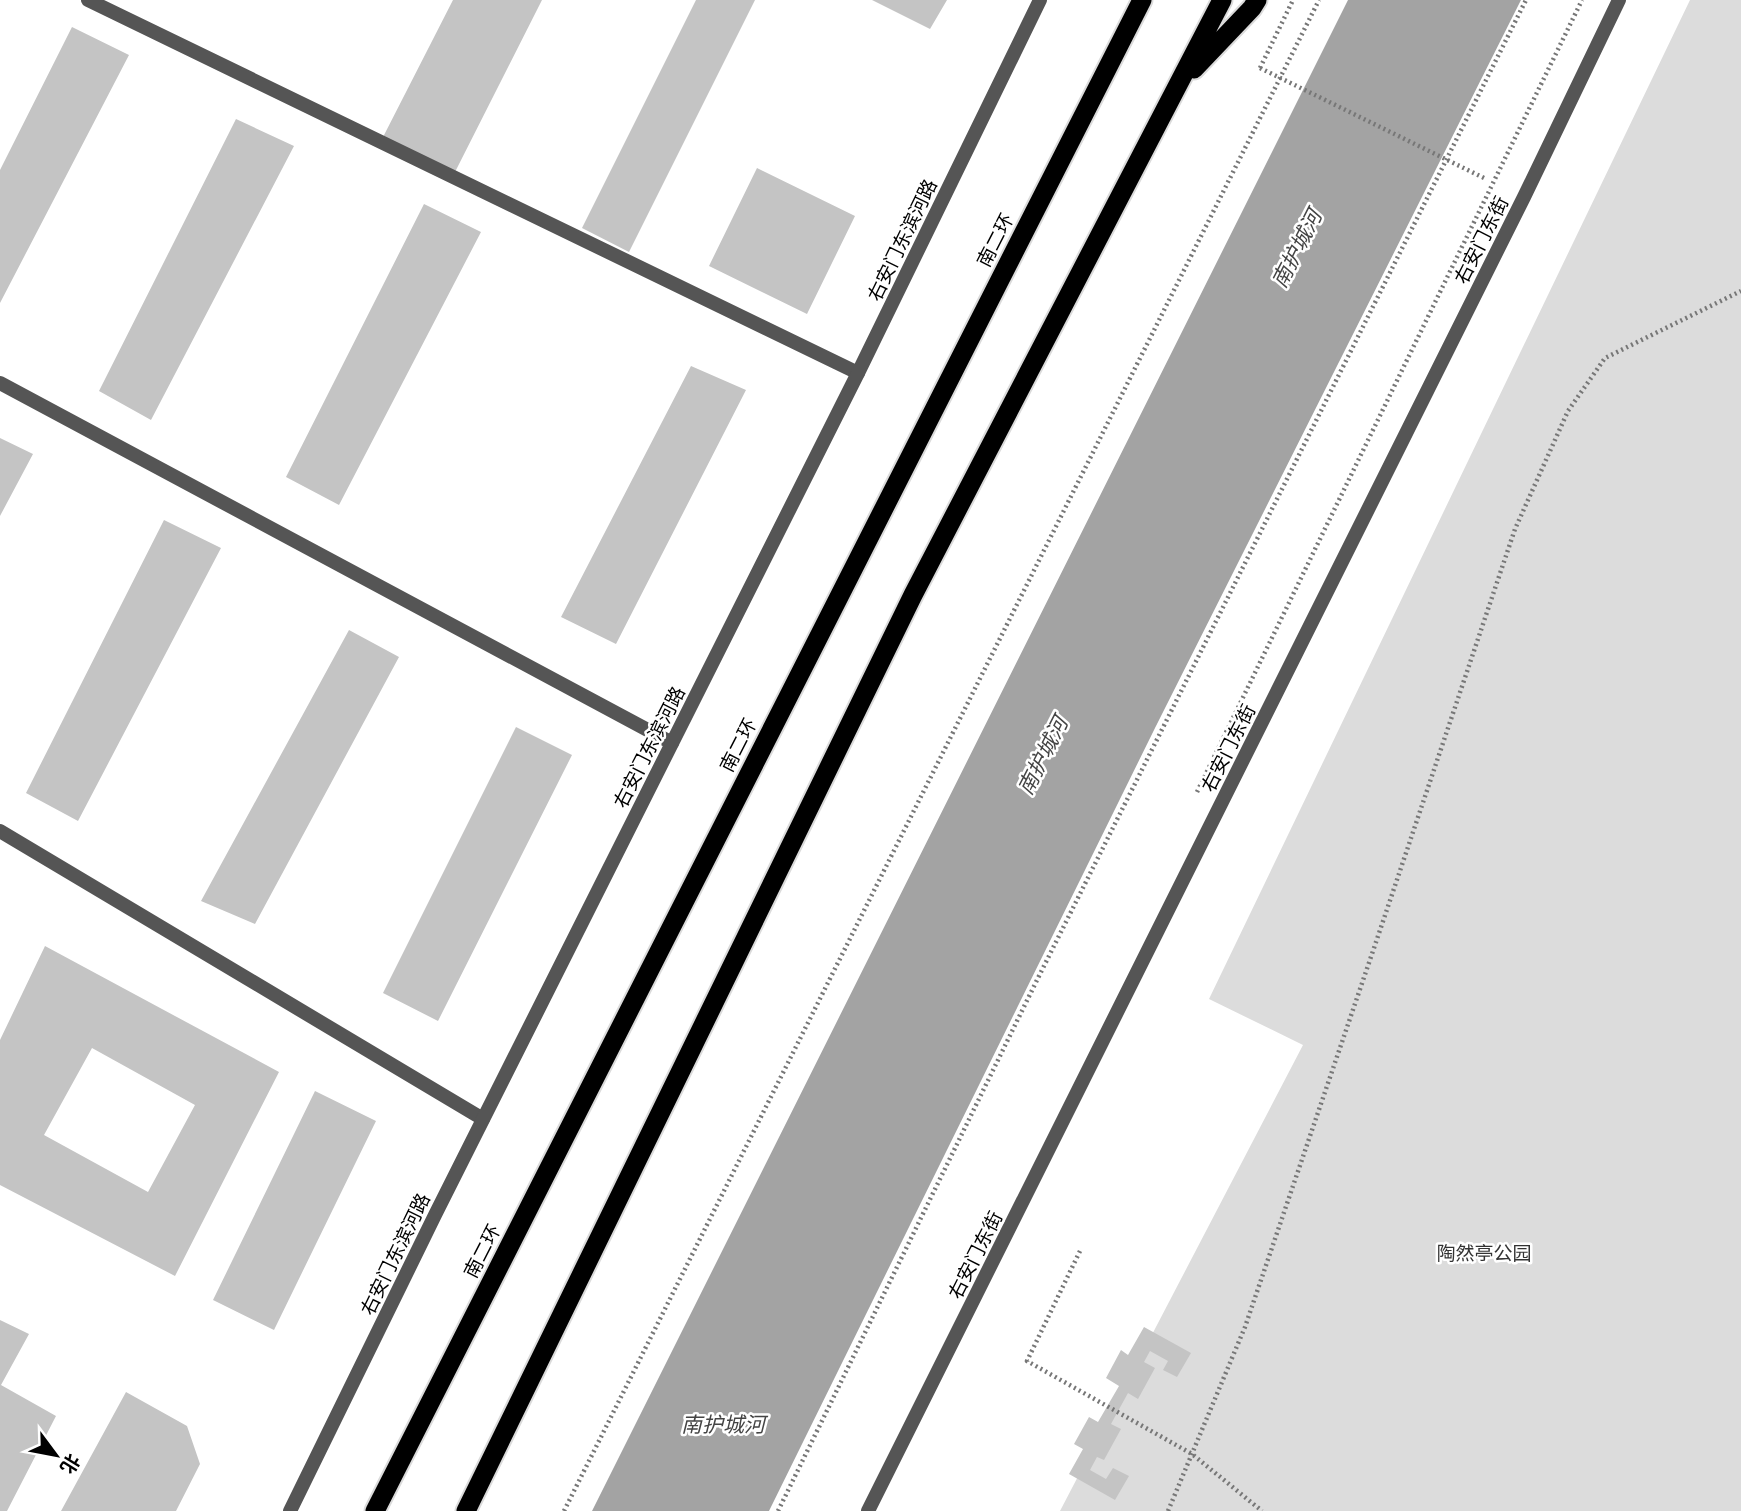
<svg xmlns="http://www.w3.org/2000/svg" width="1741" height="1511" font-family="Mulish,'Noto Sans SC',sans-serif">
<rect width="100%" height="100%" fill="#fff"/>
<path fill="#dcdcdc" d="M1690 0H1741V1511H1060L1303 1045 1209 999Z"/>
<path fill="#a3a3a3" d="M1348 0H1521L1155 728 769 1511H592Z"/>
<path fill="#c4c4c4" fill-rule="evenodd" d="M453 0H542L454 174 381 141Z
M696 0H755L629 252 582 228Z
M872 0H947L930 29Z
M72 27 129 55 0 303V170Z
M236 119 294 146 151 420 99 391Z
M757 168 855 216 807 314 709 266Z
M424 204 481 232 339 505 286 477Z
M691 366 746 390 616 644 561 617Z
M0 438 33 454 0 516Z
M164 520 221 548 78 821 26 793Z
M349 630 399 657 255 924 201 901Z
M516 727 572 755 438 1021 383 993Z
M45 946 279 1072 175 1276 0 1185V1040ZM92 1048 195 1105 148 1192 44 1135Z
M315 1091 376 1121 274 1330 213 1300Z
M0 1320 29 1334 1 1385 56 1416 7 1511H0Z
M1144 1327 1191 1353 1177 1377 1163 1370 1168 1361 1150 1351 1144 1362 1155 1368 1138 1399 1128 1393 1111 1424 1121 1429 1104 1460 1097 1457 1090 1470 1106 1479 1113 1468 1129 1476 1115 1500 1069 1474 1083 1449 1074 1444 1089 1417 1098 1422 1119 1386 1106 1378 1121 1350 1128 1355Z
M126 1392 187 1426 200 1464 176 1511H61Z"/>
<g fill="none" stroke-linecap="round" stroke-linejoin="round">
<defs>
<path id="trunk" d="M1194 69 1252 8 1257 0
M375 1511 1142 0
M466 1511 913 595 1222 0"/>
</defs>
<use href="#trunk" stroke="#dbdbdb" stroke-width="23"/>
<path stroke="#777" stroke-width="4.5" stroke-dasharray="2 3.5" stroke-linecap="butt" d="M1260 68 1293 0
M1197 792 1582 0
M1080 1251 1027 1361 1192 1454 1262 1511
M564 1511 1319 0
M778 1511 1038 978 1526 0
M1168 1511 1245 1327 1374 948 1515 529 1568 411 1605 358 1741 291"/>
<path stroke="#555" stroke-width="14" d="M0 831 483 1119"/>
<path stroke="#555" stroke-width="14" d="M88 0 858 373
M0 383 672 743"/>
<path stroke="#555" stroke-width="14" d="M290 1511 435 1215 858 373 1040 0
M868 1511 1524 197 1619 0"/>
<use href="#trunk" stroke="#000" stroke-width="19"/>
<path stroke="#777" stroke-width="4.5" stroke-dasharray="2 3.5" stroke-linecap="butt" d="M1260 68 1484 178"/>
</g>
<g text-anchor="middle" stroke-width="5" stroke-linejoin="round" paint-order="stroke">
<g font-size="19" fill="#000" stroke="#fff">
<text transform="translate(902 240) rotate(-64)" y="7">右安门东滨河路</text>
<text transform="translate(995 240) rotate(-63)" y="7">南二环</text>
<text transform="translate(1481 240) rotate(-63)" y="7">右安门东街</text>
<text transform="translate(738 745) rotate(-63)" y="7">南二环</text>
<text transform="translate(649 747) rotate(-63)" y="7">右安门东滨河路</text>
<text transform="translate(1228 748) rotate(-63)" y="7">右安门东街</text>
<text transform="translate(482 1251) rotate(-63)" y="7">南二环</text>
<text transform="translate(395 1254) rotate(-64)" y="7">右安门东滨河路</text>
<text transform="translate(975 1255) rotate(-63)" y="7">右安门东街</text>
</g>
<g font-size="19" fill="#333" stroke="#fff">
<text x="1484" y="1260">陶然亭公园</text>
</g>
<g font-size="21" font-style="italic" fill="#444" stroke="#fff">
<text transform="translate(1297 249) rotate(-63)" y="7">南护城河</text>
<text transform="translate(1043 756) rotate(-63)" y="7">南护城河</text>
<text x="723" y="1432">南护城河</text>
</g>
</g>
<g transform="translate(56 1455) rotate(122)" stroke="#ffffff" stroke-width="5" paint-order="stroke">
<path d="M0-5L12 26L0 18L-12 26Z" fill="#000000"/>
<text y="-10" font-size="19" font-weight="bold" text-anchor="middle" fill="#000000">北</text>
</g>
</svg>
